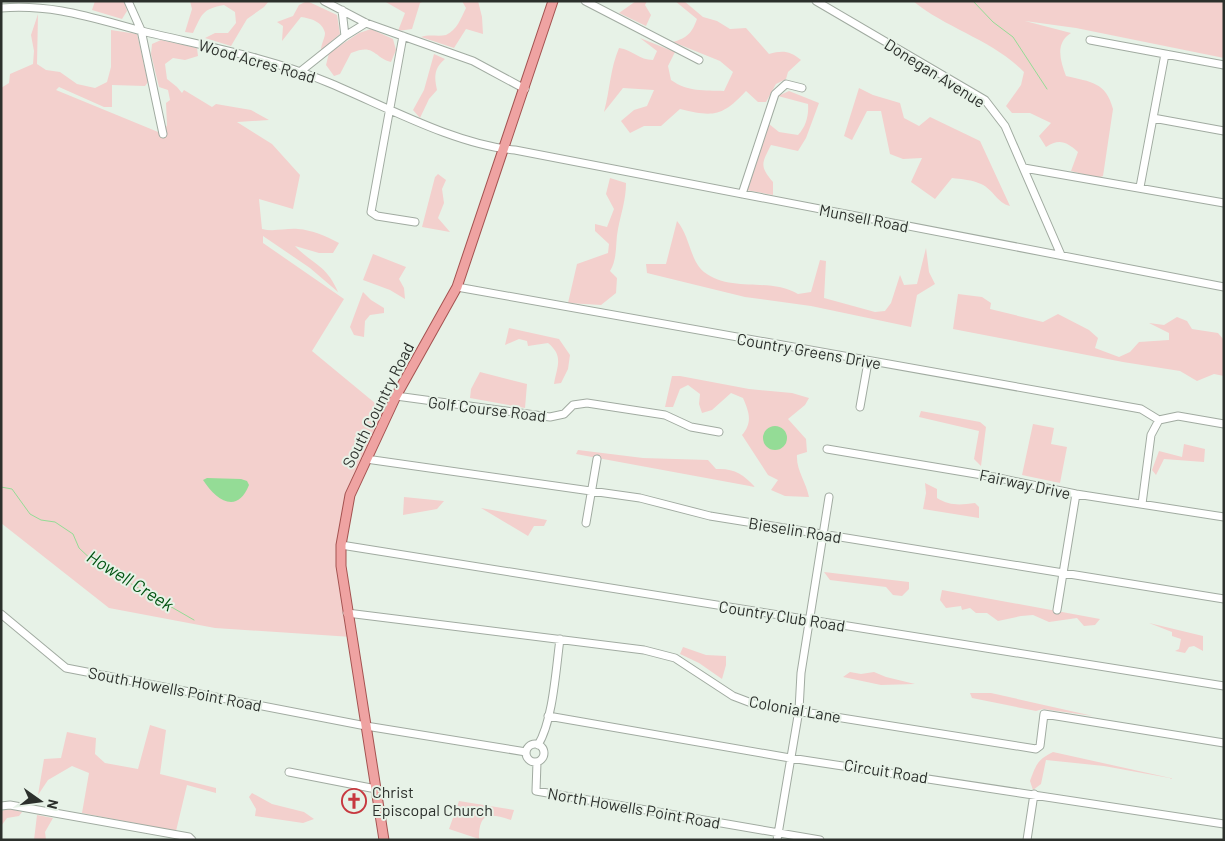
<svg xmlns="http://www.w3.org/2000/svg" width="1225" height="841" font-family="Barlow,sans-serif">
<rect width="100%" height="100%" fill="#e7f2e7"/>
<path fill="#f3d0cd" d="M95 1H124L127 11 122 19 92 10Z
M190 1H269L264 7 247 19 231 46 205 38 215 33H228L236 23 235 12 224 5C202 9 202 14 193 33L185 32 192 9Z
M307 1 337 15 340 34 321 50C321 44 325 38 325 33 323 22 310 18 301 17L282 41 283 26 277 22 293 16 299 5Z
M384 1H424L420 3 412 29 398 31 405 13Z
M462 1H478L482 17 483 34 466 29 454 48 421 37C429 34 438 37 446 35 457 30 461 18 466 8Z
M636 1H647L645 5 651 15 646 26 619 13Z
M675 1H684L703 17 717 21 730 29 746 28 769 54C783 50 790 51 801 60L788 72 786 79 776 84 766 102H758L746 91C722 117 713 117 680 109L661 126H644L630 133 621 121 634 110 647 106 654 90 623 88 604 112C610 90 610 69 619 48 633 50 639 60 653 60L657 51 640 38 675 52 668 66 671 80C688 92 704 90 724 91L733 72 720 61 673 42C687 38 692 33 697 19Z
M913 1H1224V58L1076 28 1025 21 1071 33C1055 43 1060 60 1066 76 1091 82 1106 82 1113 109L1103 176 1098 178 1071 171 1078 152C1067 142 1059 138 1046 147L1039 136 1051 123 1030 113H1012L1006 106 1021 85 1024 72C993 40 947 29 913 1Z
M38 14 37 64 46 70 60 72 77 84 95 88 107 82 111 67V30L137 34 148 82 145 86 112 85V107H104L59 87 56 90 163 134 167 125 166 103 170 100 168 90 159 87 151 54 152 44 161 40 197 48 198 56 185 60 173 58 165 64 167 79 177 87 182 93 184 90 212 107 216 104 251 110 269 120 237 122 272 144 300 175 293 209 259 199 262 229C274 232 286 228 298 229 312 230 326 236 339 243L333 253H319L295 246C313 265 326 264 338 292L310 268 263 236V243L344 299 312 351 387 413 350 495 341 545 352 637 215 628 109 608 1 523V88L9 83 10 74 33 64 34 51 31 35Z
M371 29 393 39 396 50 391 62C373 57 375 43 351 53L340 74 334 76 326 65 329 53 359 33Z
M434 54 445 59C434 68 434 77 437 90L429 99 420 118 413 110 424 90Z
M859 88 873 95 900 103 904 118 919 126 930 117 980 141 1010 206C997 203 993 189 981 184 973 180 961 179 952 178L935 199 911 182 922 158 903 159 890 154 881 111H867L852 140 844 136Z
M789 91 819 103 806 138 798 151 771 145C762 163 759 166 773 182V195L746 190 769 124 779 132 798 135C806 127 809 115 808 104L778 96Z
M438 174 446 180 442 189 444 203 438 218 450 232 422 227 435 177Z
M610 178 626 183C626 200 621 213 618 229 615 243 618 258 610 271L617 278 616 293 601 305 568 303 577 264 608 253 609 244 595 231V224L607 227 614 209 606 194Z
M677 221C690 236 690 261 704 272 731 293 770 277 798 294L811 292 820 260 826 261 824 298 875 312 885 311 891 303 900 275 904 285 917 284 926 248 929 272 935 284 917 295 911 327 811 306 745 297 647 273 646 264H666Z
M373 254 406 267 399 279 404 288 405 299 390 290 363 280Z
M363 292 371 300 384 308V313L370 315 365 321 364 337 354 335 350 327Z
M958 294 982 297 991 303 990 309 1043 322 1058 314 1089 330 1098 338 1095 348 1119 357 1130 352 1139 342 1169 340V333L1149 323 1164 325 1177 317 1187 321 1192 329 1218 333 1224 340V376L1214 374 1197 381 1180 371 1123 362 953 329Z
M509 328 559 339 570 355 568 369 561 383 554 384C557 366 564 356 548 343L528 346 527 341 519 339 505 345Z
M480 372 527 384 525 408 470 398 471 389Z
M672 376H680L749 389 792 393 809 398 805 405 788 419 806 439 807 452 797 455C796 470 806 482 809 497L785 496 771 490 778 480 768 475 742 435C753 422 749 412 743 398L731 393 712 410 702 413 699 404 700 394 688 385 680 389 673 407H665Z
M921 411 980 422 986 427 981 466 974 459 979 431 919 417Z
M1033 424 1054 428 1051 444 1067 447 1060 483 1022 475Z
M1184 444 1205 449 1204 462 1164 459 1156 475 1152 470 1159 451 1182 457Z
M578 450 643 458 708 460 716 469C734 468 743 474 755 487L576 454Z
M925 483 937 489V498C950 506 960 505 975 503L979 507V518L923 509 926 493Z
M404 497 444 501 437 509 403 515Z
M481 508 547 520 544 526H534L528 536Z
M824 572 909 582V589L902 596 893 595 886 587 830 580Z
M942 590 1100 619 1095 625 1084 626 1077 618 1049 622 1033 615 1021 616 998 621 987 613H976L970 608 962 610 961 606 946 608 940 600Z
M1149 623 1203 636V651L1194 646 1189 647 1185 653 1175 651 1179 649 1181 639 1172 636V632Z
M683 647 706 655 726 656V665L722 679 699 663 680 654Z
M850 672 861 674 874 672 886 677 915 684 881 685 843 677Z
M970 693H991L1093 716 1043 709 1036 711 972 698Z
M150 725 166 730 160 774 216 788V793L187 785 176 831 82 813 89 773 72 766 48 780 38 795 44 759 61 758 67 732 96 738 95 754 105 763 138 769Z
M1053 752 1175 779 1104 766 1046 760 1041 784 1033 790 1030 781C1036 765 1037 760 1053 752Z
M252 793 272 804 304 812 314 819 303 823 255 816 256 809 249 797Z
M459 801 514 810 511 820C489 813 479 812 479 839L449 829Z
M7 808 22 812 19 816 7 818 1 826V812Z
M37 815 53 818 45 832 46 840H34Z"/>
<path fill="#94dc96" d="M763 438a12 12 0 1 1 24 0a12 12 0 1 1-24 0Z
M207 478 241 479 247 481 249 485C237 515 216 500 203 480Z"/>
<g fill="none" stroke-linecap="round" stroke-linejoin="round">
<path stroke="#94dc96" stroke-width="1" d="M973 1 993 22 1013 37 1047 89
M1 487 12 489 30 514 41 520 55 522 73 534 79 548 95 563 194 620"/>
<defs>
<path id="minor" d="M128 1 141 30 163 134
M324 1 366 23 473 61 525 89
M585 1 699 60
M816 1 985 100 1005 126 1061 255
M1 8C54 4 92 18 142 31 204 46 268 57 327 82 383 105 455 145 515 150L1224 287
M342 10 345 36
M403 36 371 212 377 216 415 222
M1090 40 1224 65
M301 71 345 36 366 23
M1153 118 1224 131
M1024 168 1224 203
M1140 187 1165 54
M742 194 775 94 786 84 802 88
M457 287 1141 409 1159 420
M396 396 550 417 564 414 573 405 587 403 665 415 691 427 719 432
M860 407 868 362
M1159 420 1178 416 1224 424
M827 449 994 477 1076 494 1224 517
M366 459 640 498 710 516 1224 599
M1142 504 1151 435 1159 420
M586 523 597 459
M341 545 1224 686
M1057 610 1076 494
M347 613 644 650 675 658 733 696 754 704 1036 749 1040 746 1044 714 1224 743
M1 614 66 668 366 726 526 752
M548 716 790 758 1224 824
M526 753a9 9 0 1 1 18 0a9 9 0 1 1-18 0Z
M538 745C553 721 556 668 560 639
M537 762 536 791 820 840
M289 772 376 789
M1 806 10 805 189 837 192 840
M777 840 799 710 801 673 829 497
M1027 840 1034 794"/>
<path id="major" d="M384 840 341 566V545L350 495 396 396 457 287 553 1"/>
</defs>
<use href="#minor" stroke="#a1aba1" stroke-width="9"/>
<use href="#major" stroke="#a45250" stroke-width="11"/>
<use href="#minor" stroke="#fff" stroke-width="7"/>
<use href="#major" stroke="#efa3a2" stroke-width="9"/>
</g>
<defs>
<symbol id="church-ring" viewBox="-11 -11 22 22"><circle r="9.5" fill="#e7f2e7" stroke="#c7383f" stroke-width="1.5"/><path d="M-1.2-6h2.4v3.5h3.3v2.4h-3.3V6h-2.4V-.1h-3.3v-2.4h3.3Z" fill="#c7383f"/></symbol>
</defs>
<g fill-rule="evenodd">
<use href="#church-ring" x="340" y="787" width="28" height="28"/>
</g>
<g text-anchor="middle" stroke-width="4" stroke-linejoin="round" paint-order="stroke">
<g font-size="16" fill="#2c302c" stroke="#e7f2e7">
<text transform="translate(257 61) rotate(16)" y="6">Wood Acres Road</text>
<text transform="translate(935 73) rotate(32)" y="6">Donegan Avenue</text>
<text transform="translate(864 218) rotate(11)" y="6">Munsell Road</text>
<text transform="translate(809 351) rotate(10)" y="6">Country Greens Drive</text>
<text transform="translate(378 405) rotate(-63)" y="6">South Country Road</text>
<text transform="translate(487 409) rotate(7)" y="6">Golf Course Road</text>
<text transform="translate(1025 484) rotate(12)" y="6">Fairway Drive</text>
<text transform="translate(795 530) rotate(9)" y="6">Bieselin Road</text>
<text transform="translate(782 616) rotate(9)" y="6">Country Club Road</text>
<text transform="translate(175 689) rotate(11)" y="6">South Howells Point Road</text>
<text transform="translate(795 709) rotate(10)" y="6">Colonial Lane</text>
<text transform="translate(886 771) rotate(9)" y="6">Circuit Road</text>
<text transform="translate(634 808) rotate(10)" y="6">North Howells Point Road</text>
</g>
<g font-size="16" fill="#2c302c" stroke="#e7f2e7" text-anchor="start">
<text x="372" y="798">Christ<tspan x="372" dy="18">Episcopal Church</tspan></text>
</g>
<g font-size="18" font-style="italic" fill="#035413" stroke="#e7f2e7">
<text transform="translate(130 581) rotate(32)" y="6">Howell Creek</text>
</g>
</g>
<rect width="1225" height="841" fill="none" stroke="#2c302c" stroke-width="5"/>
<g transform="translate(40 801) rotate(104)" stroke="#e7f2e7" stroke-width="4" paint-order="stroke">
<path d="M0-4L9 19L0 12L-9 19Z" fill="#2c302c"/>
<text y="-8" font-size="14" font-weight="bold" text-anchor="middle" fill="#2c302c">N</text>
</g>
</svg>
